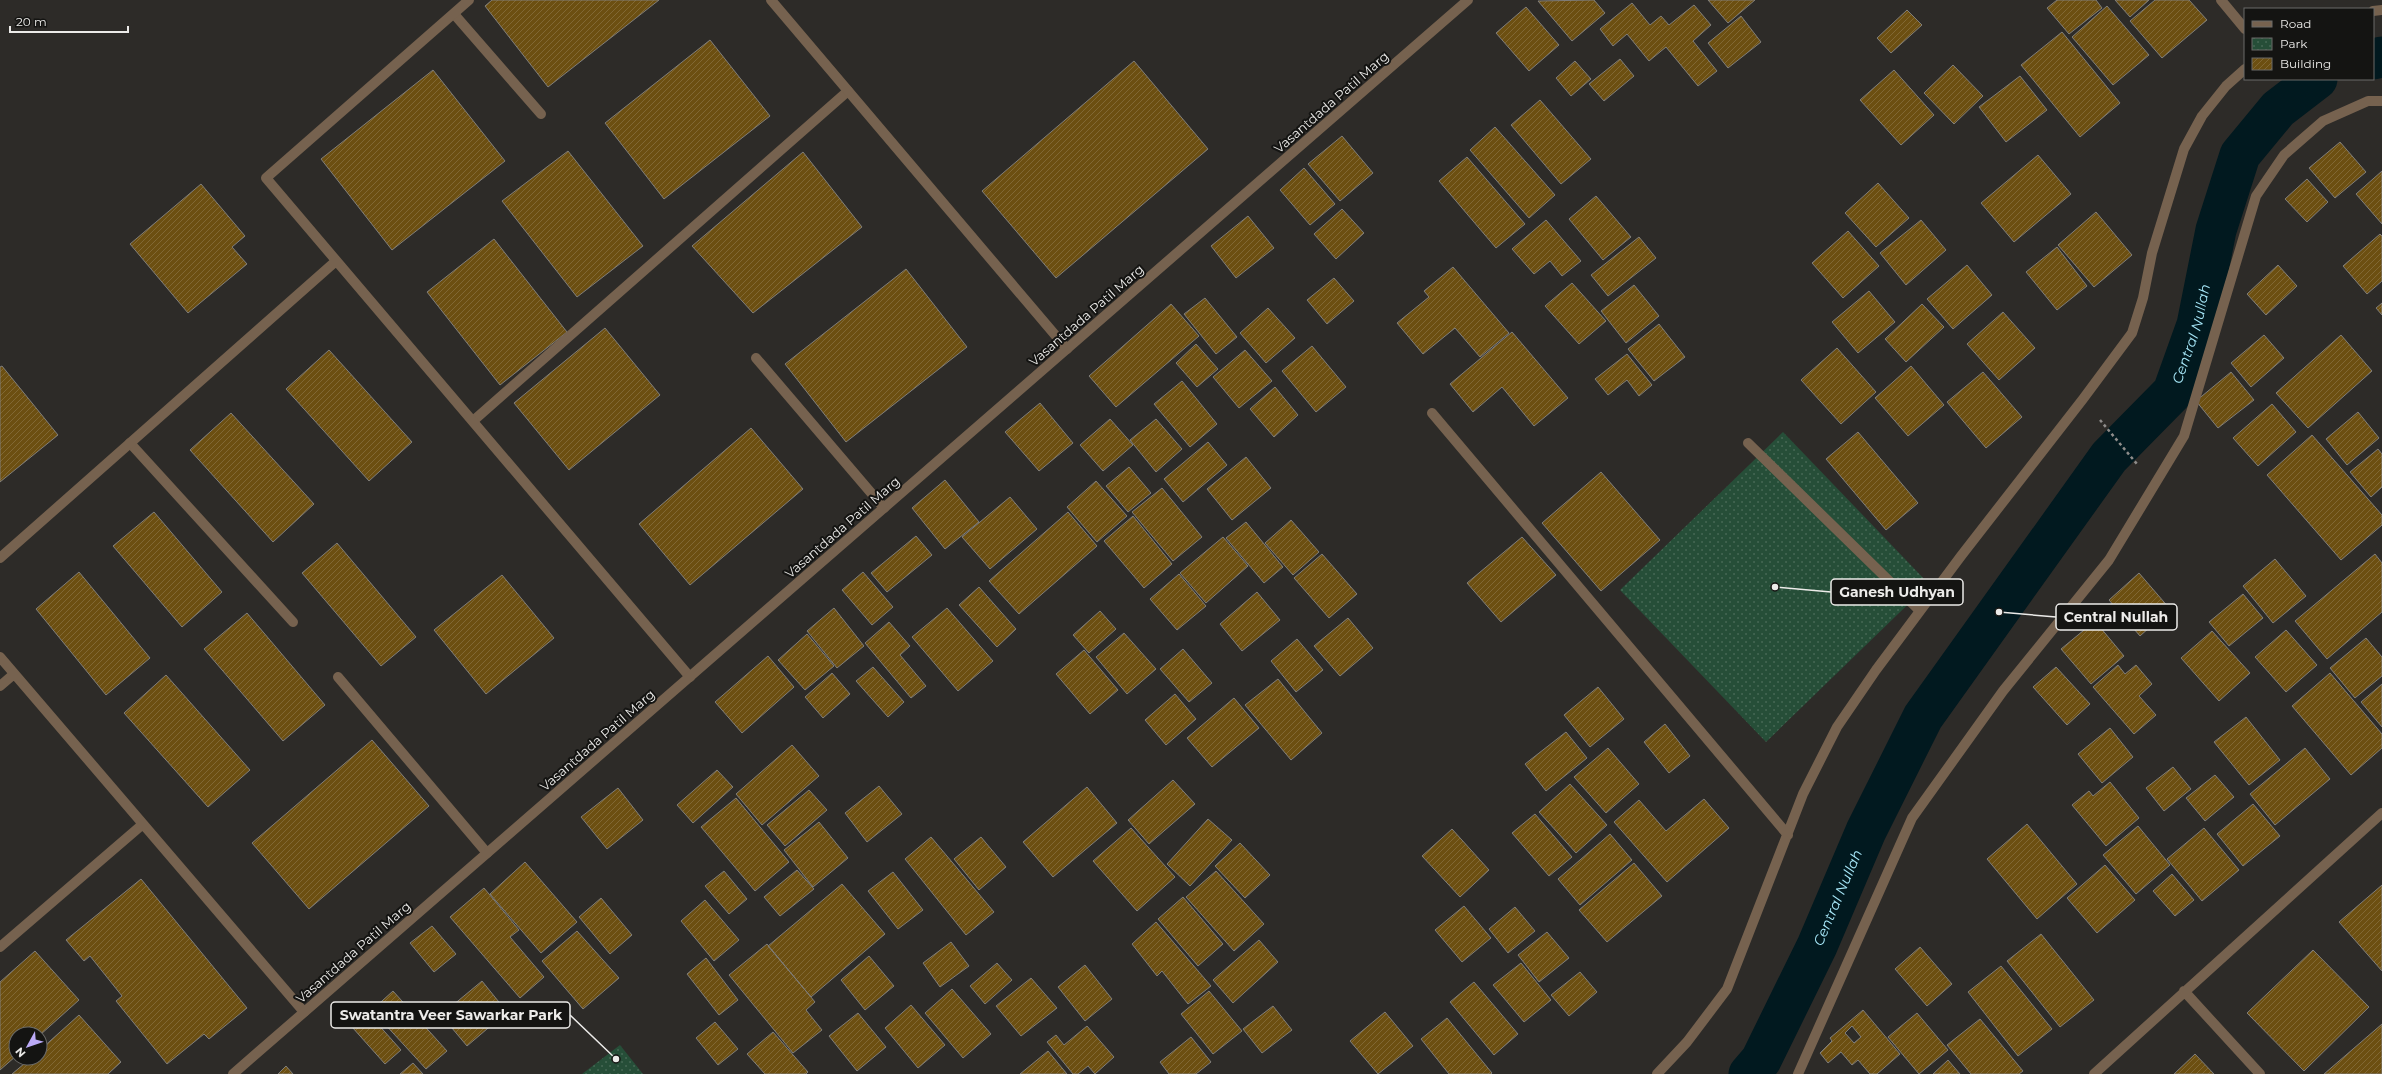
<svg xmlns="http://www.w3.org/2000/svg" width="2382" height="1074" font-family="Montserrat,sans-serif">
<defs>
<pattern id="park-dots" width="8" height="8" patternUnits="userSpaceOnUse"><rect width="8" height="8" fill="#264e38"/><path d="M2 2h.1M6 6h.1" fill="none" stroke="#466855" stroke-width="1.8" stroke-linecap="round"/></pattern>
<pattern id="building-hatch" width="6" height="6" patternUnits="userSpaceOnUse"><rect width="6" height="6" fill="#6c4f11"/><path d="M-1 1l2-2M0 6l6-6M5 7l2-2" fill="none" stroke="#816834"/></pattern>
</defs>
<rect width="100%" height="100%" fill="#2d2b28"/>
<path fill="url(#park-dots)" d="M1783 432 1929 584 1766 742 1620 590Z
M620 1045 643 1074H582Z"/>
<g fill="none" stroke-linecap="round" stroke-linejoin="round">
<g stroke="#01191f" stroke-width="41">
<path d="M2373 59 2382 57"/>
<path id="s1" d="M1749 1074 1761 1060 1817 946 1866 831 1923 717 2109 457 2173 392 2197 325 2216 230 2240 155 2278 109 2317 79"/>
</g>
</g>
<path fill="url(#building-hatch)" stroke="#807e7a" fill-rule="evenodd" d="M492 0H659L548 87 485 6Z
M1594 0 1605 13 1572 41 1538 1Z
M1708 0H1755L1728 23Z
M2057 0H2096L2102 8 2069 34 2047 8Z
M2115 0H2149L2130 17Z
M2155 0H2189L2207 20 2162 58 2130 21Z
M1632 3 1650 25 1661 16 1669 25 1694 5 1711 25 1693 41 1717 71 1698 86 1666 47 1649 61 1627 34 1613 46 1600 29Z
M2107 6 2149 55 2113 85 2072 37Z
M1526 7 1559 45 1529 71 1496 33Z
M1907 10 1922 25 1891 53 1877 38Z
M1741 16 1761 42 1728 68 1708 43Z
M2062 32 2120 103 2080 137 2021 65Z
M710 40 770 116 664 199 605 123Z
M1620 59 1634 76 1604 101 1589 84Z
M1134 61 1208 149 1056 278 982 191Z
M1575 61 1591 79 1571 96 1556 78Z
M1953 65 1983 96 1954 124 1924 93Z
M433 70 505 161 392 250 321 159Z
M1894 70 1934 115 1901 145 1860 100Z
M2020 76 2047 110 2006 142 1979 107Z
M1540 100 1591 159 1561 184 1511 125Z
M1495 127 1555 195 1529 218 1470 150Z
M1342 136 1373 173 1340 201 1308 164Z
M2340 142 2366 172 2335 198 2309 168Z
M568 151 643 246 577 297 502 201Z
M803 152 862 227 753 313 692 246Z
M2038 155 2071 194 2014 242 1981 203Z
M1467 157 1525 224 1496 248 1439 181Z
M1304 168 1335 204 1310 225 1280 190Z
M2382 171V224L2356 194Z
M2307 179 2328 202 2307 222 2285 199Z
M1878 183 1909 218 1876 247 1845 213Z
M201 184 245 236 232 247 247 264 188 313 130 244Z
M1596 196 1631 237 1603 260 1569 219Z
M1342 209 1364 233 1336 259 1314 234Z
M2096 212 2132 255 2094 287 2058 245Z
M1248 216 1274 248 1236 278 1211 246Z
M1546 220 1581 261 1562 276 1550 261 1534 274 1512 249Z
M1921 220 1946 250 1906 285 1880 253Z
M1848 231 1879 266 1843 298 1812 263Z
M2380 234 2382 236V281L2367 294 2343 266Z
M1639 237 1656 258 1608 296 1591 275Z
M494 239 567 332 500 385 427 292Z
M2057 247 2087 286 2057 310 2026 272Z
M1967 265 1992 295 1953 329 1927 299Z
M2278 265 2297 286 2266 315 2247 294Z
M1453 267 1509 333 1480 357 1455 328 1423 354 1397 323 1429 297 1424 291Z
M906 269 967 347 846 442 785 364Z
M1334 278 1354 301 1327 324 1307 300Z
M1572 283 1606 321 1579 344 1545 306Z
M1634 285 1659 316 1626 343 1601 311Z
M1869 291 1895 322 1858 353 1832 322Z
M1205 298 1237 337 1216 354 1184 314Z
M2382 303V315L2376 308Z
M1171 304 1199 336 1116 407 1089 376Z
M1922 304 1944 327 1906 362 1885 339Z
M1268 308 1295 338 1266 363 1240 333Z
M2003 312 2035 348 1999 380 1967 344Z
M1659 324 1685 357 1654 381 1628 349Z
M605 328 660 395 569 470 514 403Z
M1512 332 1568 398 1534 426 1502 387 1473 412 1450 384Z
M2264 335 2284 358 2251 387 2231 363Z
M2341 335 2372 371 2308 428 2276 393Z
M1196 344 1218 369 1197 387 1176 363Z
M1312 346 1346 387 1316 412 1282 371Z
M1837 348 1876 392 1841 424 1801 380Z
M329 350 412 442 369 481 286 389Z
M1245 350 1272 381 1239 408 1213 377Z
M1627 354 1652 385 1639 396 1627 380 1608 395 1595 379Z
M2 366 58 435 0 482V367Z
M1911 366 1944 405 1908 436 1875 398Z
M1983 372 2022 417 1986 448 1947 402Z
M2231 372 2254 400 2218 428 2196 401Z
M1182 381 1217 424 1190 447 1154 404Z
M1275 387 1298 415 1274 437 1250 409Z
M1040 403 1073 443 1039 471 1005 432Z
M2272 404 2296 432 2258 466 2233 438Z
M2358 412 2379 438 2347 465 2326 439Z
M231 413 314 504 273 542 190 450Z
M1110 419 1133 445 1103 471 1080 445Z
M1156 419 1182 449 1156 472 1130 440Z
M751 428 803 489 690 585 639 524Z
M1858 432 1918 503 1886 530 1826 459Z
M2312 435 2382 515V525L2341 560 2267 475Z
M1208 442 1227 465 1183 502 1164 479Z
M2378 449 2382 454V487L2371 497 2350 472Z
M1246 457 1271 488 1232 520 1207 489Z
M1129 467 1151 493 1128 512 1106 486Z
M1601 472 1660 540 1601 591 1542 523Z
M945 480 979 522 945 549 912 508Z
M1096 481 1127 516 1097 542 1067 507Z
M1162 488 1202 537 1173 561 1132 512Z
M1010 497 1037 529 990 569 962 537Z
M154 512 222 592 182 627 113 546Z
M1068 512 1097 546 1019 614 989 581Z
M1133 516 1172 564 1144 588 1104 541Z
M1291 520 1319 552 1293 575 1265 543Z
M1246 522 1283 567 1264 583 1226 538Z
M916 536 932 555 887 592 871 573Z
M1223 537 1248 566 1206 603 1180 573Z
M1522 537 1556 575 1501 622 1467 583Z
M337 543 416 637 381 666 302 573Z
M1322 554 1357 594 1329 618 1294 578Z
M2375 554 2382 563V612L2327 659 2295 621Z
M2275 559 2306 596 2273 623 2243 586Z
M79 572 150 658 106 695 36 609Z
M863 572 893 607 872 625 842 590Z
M2139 573 2170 609 2140 636 2109 600Z
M1179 574 1206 606 1177 630 1150 599Z
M502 575 554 638 486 694 434 630Z
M979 587 1016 629 997 647 959 605Z
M1257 592 1280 620 1242 651 1220 624Z
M2243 594 2263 618 2229 646 2209 622Z
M834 608 864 646 837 668 807 631Z
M947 608 993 661 958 691 912 637Z
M1100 611 1116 629 1089 653 1073 635Z
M247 613 325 705 283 741 204 649Z
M1348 618 1373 648 1340 676 1314 646Z
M2095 621 2124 656 2091 684 2061 649Z
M889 622 910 646 900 655 926 686 911 698 865 643Z
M2286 630 2317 665 2286 692 2255 657Z
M2212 631 2250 673 2219 701 2181 658Z
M1124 633 1156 669 1127 694 1096 657Z
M807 634 834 666 805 690 778 660Z
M2366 638 2382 657V676L2355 698 2330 668Z
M1297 639 1323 670 1296 692 1271 661Z
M1183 649 1212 683 1189 702 1160 669Z
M1084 650 1118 690 1090 714 1056 674Z
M768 656 794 687 742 733 715 702Z
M2118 665 2125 674 2136 665 2152 684 2139 696 2156 715 2134 734 2093 687Z
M873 667 904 702 888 717 856 681Z
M2056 667 2090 704 2067 725 2033 687Z
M832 673 850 694 823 718 805 697Z
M2330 673 2382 734V748L2351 775 2292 706Z
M166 675 250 770 208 807 124 713Z
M1278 679 1322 733 1291 760 1245 705Z
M2382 684V727L2361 702Z
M1598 687 1624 719 1590 747 1564 715Z
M1175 694 1196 719 1166 745 1145 720Z
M1234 698 1259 728 1212 767 1187 738Z
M2246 717 2280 760 2249 785 2214 742Z
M1665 724 1690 756 1669 773 1644 742Z
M2110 728 2133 757 2102 783 2078 754Z
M1566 732 1587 758 1546 791 1525 764Z
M372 740 429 806 309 909 252 843Z
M792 745 819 776 762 825 736 794Z
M1608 748 1639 784 1606 813 1574 777Z
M2305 748 2330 779 2275 825 2250 794Z
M2173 767 2191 789 2164 811 2146 788Z
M717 770 733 787 693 823 677 805Z
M2215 775 2234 797 2205 821 2186 798Z
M1173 780 1195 804 1149 844 1128 820Z
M2110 782 2139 818 2106 846 2072 805 2089 791 2093 796Z
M1570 784 1607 825 1576 853 1539 812Z
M879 786 902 814 867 842 845 813Z
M1087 787 1117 823 1053 877 1023 842Z
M618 788 643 820 607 849 581 817Z
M809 790 827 810 785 846 767 825Z
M736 798 789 862 755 891 701 827Z
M1704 799 1729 828 1667 882 1614 822 1639 800 1666 831Z
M2253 804 2280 836 2243 866 2217 834Z
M1535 814 1572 857 1549 876 1512 833Z
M1208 819 1232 840 1190 886 1167 864Z
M819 822 848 858 813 887 784 850Z
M2027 824 2077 884 2037 919 1987 859Z
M2138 826 2170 865 2136 894 2103 855Z
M1131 828 1175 877 1137 911 1093 861Z
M2204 828 2239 870 2202 901 2167 859Z
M1452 829 1489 870 1460 897 1422 856Z
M1610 834 1632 860 1580 905 1558 879Z
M931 837 994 912 966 935 905 859Z
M981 837 1006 867 979 890 954 859Z
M1240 843 1270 875 1245 898 1215 866Z
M525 862 577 922 541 953 490 894Z
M1634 863 1662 896 1607 942 1579 910Z
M2105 865 2135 900 2097 933 2067 898Z
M797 870 814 889 780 916 764 897Z
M724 871 747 899 729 914 705 886Z
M1216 871 1264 924 1234 951 1186 897Z
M893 872 923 910 898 929 868 891Z
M2172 874 2194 900 2175 916 2153 891Z
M141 879 247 1008 209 1039 204 1034 167 1064 116 1001 122 996 90 956 84 961 66 940Z
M842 884 885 934 811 997 768 946Z
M2382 885V971L2339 922Z
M484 888 519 930 510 937 544 977 520 998 450 917Z
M1183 897 1223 944 1198 966 1158 919Z
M601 898 632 935 610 954 579 917Z
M705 900 739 940 714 961 681 921Z
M1464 906 1491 938 1462 962 1435 930Z
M1515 907 1535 931 1508 953 1489 929Z
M1156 922 1211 986 1188 1004 1162 971 1157 976 1132 944Z
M432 926 456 954 434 972 410 943Z
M577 931 619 978 583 1009 542 961Z
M1547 932 1569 958 1539 982 1518 955Z
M2041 934 2094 1000 2060 1027 2007 961Z
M1259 940 1278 962 1233 1003 1213 980Z
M951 942 969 966 940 987 923 963Z
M767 944 815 1002 806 1010 822 1030 793 1053 729 975Z
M1920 947 1952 984 1927 1006 1895 969Z
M2313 950 2369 1007 2304 1071 2247 1013Z
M35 951 79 1000 40 1035 16 1034V1056L0 1070V982Z
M869 956 894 986 865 1010 841 980Z
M706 958 738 1000 719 1015 687 974Z
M997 963 1012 980 985 1004 970 986Z
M1521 963 1551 1000 1524 1022 1493 985Z
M1085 965 1112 999 1085 1021 1058 987Z
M2001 966 2052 1029 2018 1056 1968 992Z
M1580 972 1597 992 1569 1016 1551 995Z
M1031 978 1057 1008 1021 1036 996 1006Z
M482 981 507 1012 467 1046 441 1015Z
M1474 982 1518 1034 1494 1055 1450 1002Z
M952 989 991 1034 963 1058 925 1013Z
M393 991 447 1051 426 1069 372 1010Z
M1209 991 1242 1031 1213 1054 1181 1014Z
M911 1005 945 1045 918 1068 885 1028Z
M1273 1006 1292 1030 1262 1053 1243 1029Z
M1863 1010 1900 1054 1877 1074H1870L1858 1060 1852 1065 1841 1052 1828 1063 1820 1053 1832 1041 1830 1038ZM1852 1026 1861 1037 1854 1043 1845 1033Z
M1385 1012 1413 1046 1378 1074 1350 1041Z
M368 1013 401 1050 385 1064 352 1027Z
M858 1013 886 1047 857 1071 829 1036Z
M1917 1013 1948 1050 1919 1074 1888 1037Z
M79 1015 121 1062 108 1074H12L31 1058H40V1050Z
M1447 1018 1492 1073 1491 1074H1449L1421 1039Z
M1980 1019 2023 1071 2019 1074H1971L1947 1045Z
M715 1022 738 1049 718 1065 696 1038Z
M2382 1024V1074H2324Z
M1087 1026 1114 1057 1095 1074 1088 1066 1078 1074H1073L1047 1042 1056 1035 1064 1045Z
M773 1032 808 1072 806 1074H765L747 1054Z
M1191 1037 1211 1062 1196 1074H1169L1160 1062Z
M1048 1051 1067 1074H1020Z
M2195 1054 2214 1074H2174Z
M1948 1060 1960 1074H1933Z
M413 1063 423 1074H400Z
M286 1066 293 1074H278Z"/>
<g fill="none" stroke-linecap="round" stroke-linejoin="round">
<path stroke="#8f8d8b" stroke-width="2.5" stroke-dasharray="3 3" stroke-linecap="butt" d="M2100 420 2137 464"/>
<path stroke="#76624f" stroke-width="10" d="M454 14 541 114
M756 358 884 508
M473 421 848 91
M130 443 293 622
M338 677 487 853"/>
<path stroke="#76624f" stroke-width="10" d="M469 0 266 178 690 677
M771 0 1067 349
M2221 0 2245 29
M2373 11 2382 10
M1432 413 1788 835
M1748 443 1920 611
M0 558 336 261
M0 657 304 1012
M0 686 14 674
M0 947 143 824
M2184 991 2260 1074
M1657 1074 1687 1042 1727 989 1803 794 1837 727 1876 670 1961 556 2083 399 2132 333 2143 298 2152 253 2184 149 2202 116 2226 86 2245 69
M1798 1074 1912 818 2003 691 2109 560 2184 436 2256 196 2284 155 2323 121 2368 101H2382
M2094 1074 2382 813"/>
<path stroke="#76624f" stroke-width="10" d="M233 1074 1468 0"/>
</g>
<g text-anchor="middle" stroke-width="4" stroke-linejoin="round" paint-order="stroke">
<g font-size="13" fill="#ecebe9" stroke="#141412">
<text transform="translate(1331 102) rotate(-41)" y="5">Vasantdada Patil Marg</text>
<text transform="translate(1086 315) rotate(-41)" y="5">Vasantdada Patil Marg</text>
<text transform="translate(842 527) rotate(-41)" y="5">Vasantdada Patil Marg</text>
<text transform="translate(597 740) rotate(-41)" y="5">Vasantdada Patil Marg</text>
<text transform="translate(353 952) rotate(-41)" y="5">Vasantdada Patil Marg</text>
</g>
<g font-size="14" font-style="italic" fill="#a8e9fa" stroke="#141412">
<text dy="5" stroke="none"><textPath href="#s1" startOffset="870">Central Nullah</textPath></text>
<text dy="5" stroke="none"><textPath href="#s1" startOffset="198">Central Nullah</textPath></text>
</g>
</g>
<path fill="none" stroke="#ecebe9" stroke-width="1.5" d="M1775 587L1831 592M1999 612L2056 617M616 1059L570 1015"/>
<g fill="#ecebe9" stroke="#141412" stroke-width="1.5">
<circle cx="1775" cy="587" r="4"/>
<circle cx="1999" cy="612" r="4"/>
<circle cx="616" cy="1059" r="4"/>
</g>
<g fill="#141412" stroke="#ecebe9" stroke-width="1.5">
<rect x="1831" y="579" width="132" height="26" rx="4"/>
<rect x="2056" y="604" width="121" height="26" rx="4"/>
<rect x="331" y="1002" width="239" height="26" rx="4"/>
</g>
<g font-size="14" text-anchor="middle" font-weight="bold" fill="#ecebe9">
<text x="1897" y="597">Ganesh Udhyan</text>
<text x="2116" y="622">Central Nullah</text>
<text x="451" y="1020">Swatantra Veer Sawarkar Park</text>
</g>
<rect x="2244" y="8" width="130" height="72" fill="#141412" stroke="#6a6a68"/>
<rect x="2252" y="21" width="20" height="6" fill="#76624f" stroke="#6a6a68"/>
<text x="2280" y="28" font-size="12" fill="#ecebe9">Road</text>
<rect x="2252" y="38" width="20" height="12" fill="url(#park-dots)" stroke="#6a6a68"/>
<text x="2280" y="48" font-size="12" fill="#ecebe9">Park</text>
<rect x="2252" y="58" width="20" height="12" fill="url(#building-hatch)" stroke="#6a6a68"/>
<text x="2280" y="68" font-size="12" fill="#ecebe9">Building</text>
<g transform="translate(28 1046) rotate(230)"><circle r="19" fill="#141412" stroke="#6a6a68"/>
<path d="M0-3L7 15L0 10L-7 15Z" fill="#bbaaf6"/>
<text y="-6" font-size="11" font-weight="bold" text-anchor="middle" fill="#ecebe9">N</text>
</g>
<path d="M10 26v6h118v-6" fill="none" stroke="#ecebe9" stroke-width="2"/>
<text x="16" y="26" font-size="12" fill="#ecebe9" stroke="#141412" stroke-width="3" paint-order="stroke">20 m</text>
</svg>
